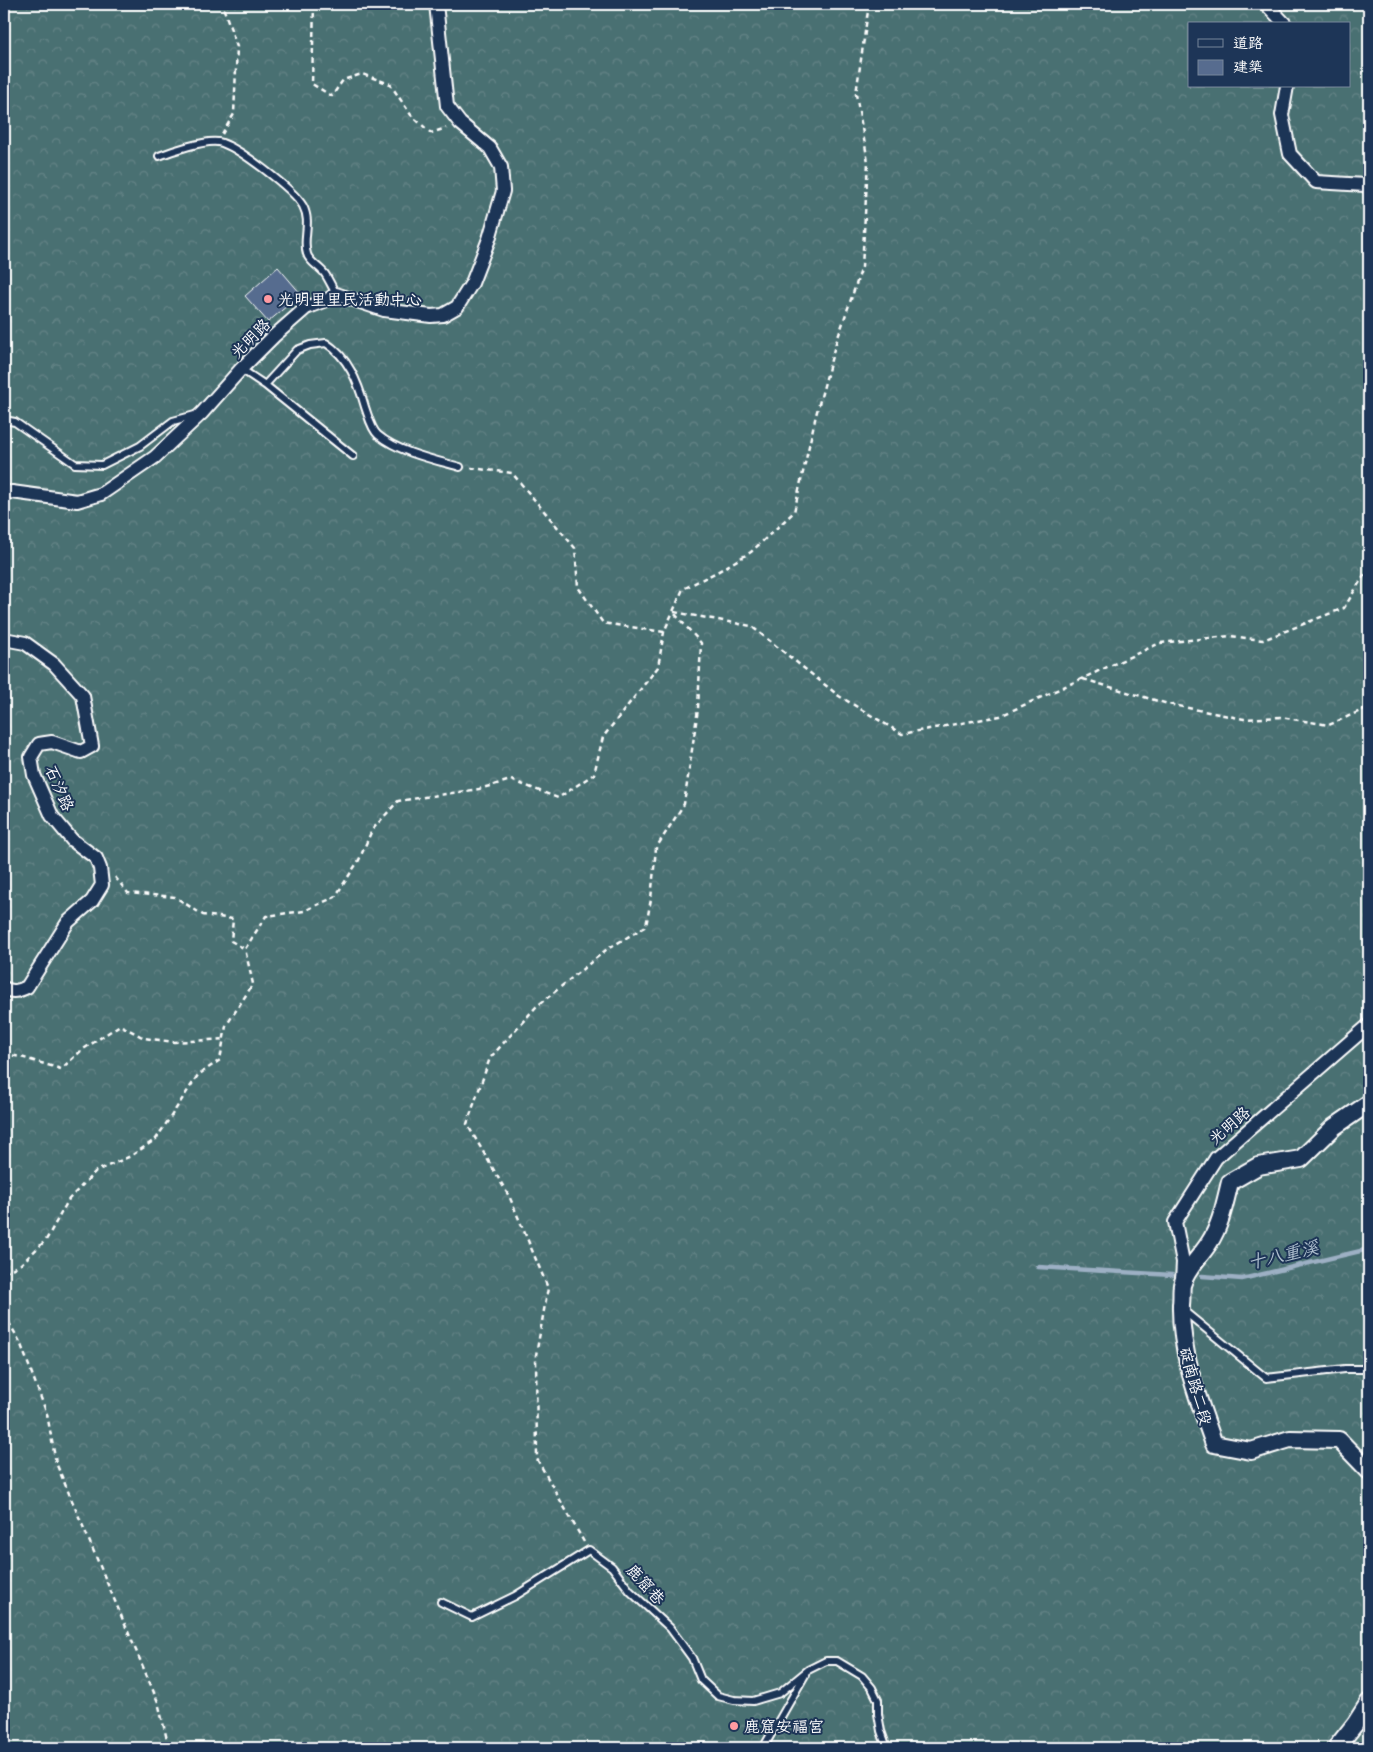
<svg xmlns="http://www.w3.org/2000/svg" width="1373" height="1752" font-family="'Playpen Sans','LXGW WenKai TC',sans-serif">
<defs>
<pattern id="forest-crowns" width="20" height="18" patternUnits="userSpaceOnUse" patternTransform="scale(1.25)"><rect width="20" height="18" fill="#4a6f72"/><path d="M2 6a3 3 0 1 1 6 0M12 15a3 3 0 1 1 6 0" fill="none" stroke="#658587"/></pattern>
</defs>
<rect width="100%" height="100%" fill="#2e4668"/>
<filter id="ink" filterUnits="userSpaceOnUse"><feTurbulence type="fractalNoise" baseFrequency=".02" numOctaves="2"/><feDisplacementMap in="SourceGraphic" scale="10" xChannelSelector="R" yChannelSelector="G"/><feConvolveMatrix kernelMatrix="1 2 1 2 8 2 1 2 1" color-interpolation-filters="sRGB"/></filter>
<g filter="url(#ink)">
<path fill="url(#forest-crowns)" stroke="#a4b7b8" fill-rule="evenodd" d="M4 4H1369V1748H4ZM1189 24H1349V86H1189Z"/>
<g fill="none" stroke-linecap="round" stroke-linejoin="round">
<path stroke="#9db0c4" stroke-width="4.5" d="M1038 1267 1172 1275
M1202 1276 1242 1279 1369 1249"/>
</g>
<path fill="#576c8f" stroke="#fff" d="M278 267 301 294 268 322 245 296Z"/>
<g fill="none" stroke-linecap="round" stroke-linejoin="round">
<defs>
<path id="service" d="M159 156C172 151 204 140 218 142 236 145 294 190 303 206 312 223 302 238 307 254 309 262 320 267 325 274 329 280 332 287 336 294
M241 369 265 385 297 350 310 345 326 343C348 357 358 382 365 407 368 415 371 429 378 435 398 452 435 460 460 467
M265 385 353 456
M4 420 15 422 75 464 102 465 140 446 173 421 195 415
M1184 1311 1266 1378 1345 1369H1369
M441 1602 472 1617 515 1596 589 1550 612 1567 630 1591 670 1628 692 1658 701 1680 718 1696 734 1700 753 1701 780 1693 808 1670 826 1661H837L862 1676 872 1688 878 1700V1714L881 1731 887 1748
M768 1748 766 1743 805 1675"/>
<path id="minor" d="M1266 4 1285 24
M1287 86 1282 115 1290 154 1316 182 1365 185 1369 188
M4 493 12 492 77 501 101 494 155 457 202 413 241 369 274 336 306 308 329 299 336 294 384 310 431 316 443 315 457 307 472 283 489 239 503 191 501 167 490 148 460 123 447 106 436 4
M4 639 25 643 54 664 83 696 92 746 81 752 52 742 39 744 31 757 34 775 52 816 72 840 96 858 100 868 102 885 92 901 68 922 27 987C19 991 12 993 4 988
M1182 1282 1183 1262 1175 1222 1216 1158 1369 1025"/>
<path id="tertiary" d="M1369 1103 1334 1127 1301 1159 1258 1166 1230 1182C1225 1202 1221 1225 1209 1243 1201 1256 1186 1269 1182 1285 1181 1290 1182 1298 1181 1304 1180 1352 1198 1399 1214 1444L1251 1451 1290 1439 1339 1440 1369 1471
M1336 1748 1355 1724 1369 1702"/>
</defs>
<use href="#service" stroke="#fff" stroke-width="10"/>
<use href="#minor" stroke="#fff" stroke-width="16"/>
<use href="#tertiary" stroke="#fff" stroke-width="20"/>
<path stroke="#fff" stroke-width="2.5" stroke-dasharray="5 4" stroke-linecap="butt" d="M314 4 312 84 332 96 343 80 362 74 390 84 411 115 431 133 446 128
M222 134 234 114 237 47 222 4
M471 468 512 473 575 548 578 587 603 623 664 632
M674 612 751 626 839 696 902 734 1000 716 1160 643 1230 636 1263 640 1344 608 1369 567
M1083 679 1168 704 1244 719 1280 717 1329 725 1369 707
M115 877 128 893 175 897 203 915 233 919 231 941 245 949
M4 1054 21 1057 61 1069 82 1050 120 1025 144 1038 174 1042 225 1039
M4 1273 21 1264 46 1240 69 1199 96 1171 131 1156 156 1139 198 1075 220 1060 226 1026 253 984 245 949 266 916 304 911 335 897 359 860 372 830 398 801 479 789 511 780 558 798 594 774 603 737 658 667 664 632 683 589 717 572 751 552 794 512 816 415 834 349 862 267 868 162 856 94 869 4
M4 1314 20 1342 47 1414 56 1463 158 1702 169 1748
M584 1542 537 1459 536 1355 548 1288 510 1198 467 1124 490 1058 536 1007 606 950 646 926 651 899 656 848 684 804 698 709 701 643 673 612"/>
<use href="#service" stroke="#1d3557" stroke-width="6"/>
<use href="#minor" stroke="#1d3557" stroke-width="12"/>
<use href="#tertiary" stroke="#1d3557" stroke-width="16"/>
</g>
</g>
<g fill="#ff9aa2" stroke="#1d3557" stroke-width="2">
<circle cx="268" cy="299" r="5"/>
<circle cx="734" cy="1726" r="5"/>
</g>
<g text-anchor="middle" stroke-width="4" stroke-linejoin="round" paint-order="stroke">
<g font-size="16" fill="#fff" stroke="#1d3557" text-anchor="start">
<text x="278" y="305">光明里里民活動中心</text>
<text x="744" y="1732">鹿窟安福宮</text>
</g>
<g font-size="16" fill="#fff" stroke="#1d3557">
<text transform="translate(250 338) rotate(-45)" y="6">光明路</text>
<text transform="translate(60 788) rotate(66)" y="6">石汐路</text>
<text transform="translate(1229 1125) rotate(-41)" y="6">光明路</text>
<text transform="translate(1196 1386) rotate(74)" y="6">碇南路二段</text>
<text transform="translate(646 1584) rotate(48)" y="6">鹿窟巷</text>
</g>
<g font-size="18" font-style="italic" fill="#aebece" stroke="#1d3557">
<text transform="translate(1283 1255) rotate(-13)" y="6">十八重溪</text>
</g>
</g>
<rect width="1373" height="1752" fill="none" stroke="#1d3557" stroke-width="20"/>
<rect x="10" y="10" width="1353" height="1732" fill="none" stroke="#fff" stroke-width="2" filter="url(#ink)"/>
<rect x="1188" y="22" width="162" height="65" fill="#1d3557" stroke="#77869a"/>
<rect x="1198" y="39" width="25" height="8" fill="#1d3557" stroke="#77869a"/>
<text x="1233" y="48" font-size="15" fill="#ffffff">道路</text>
<rect x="1198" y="60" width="25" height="15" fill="#576c8f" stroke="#77869a"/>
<text x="1233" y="72" font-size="15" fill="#ffffff">建築</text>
</svg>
